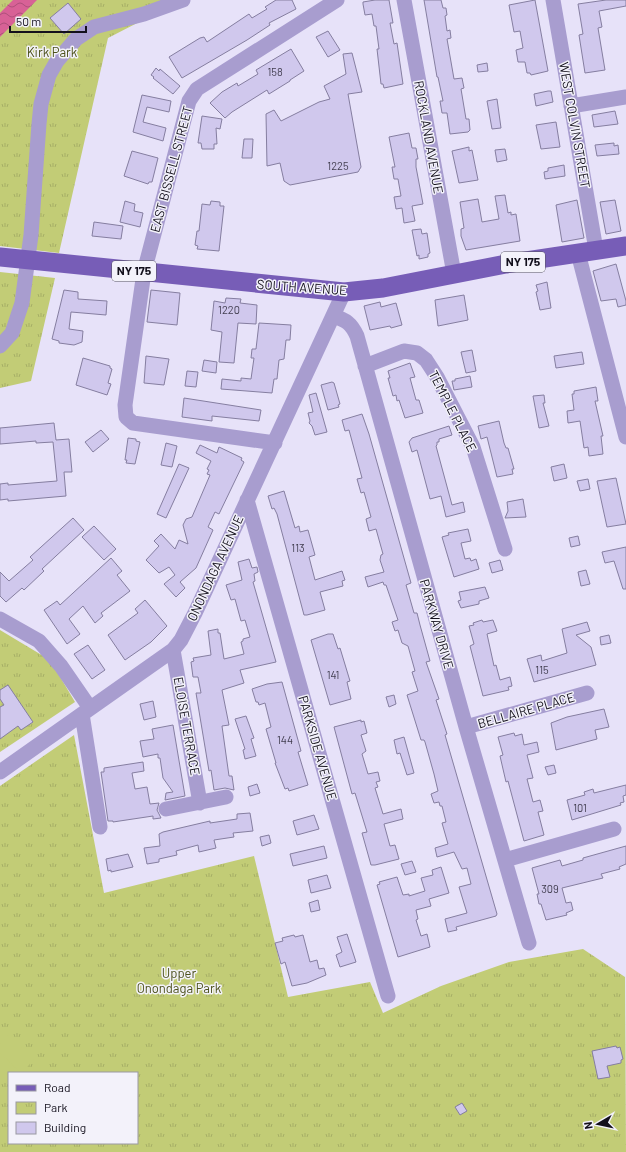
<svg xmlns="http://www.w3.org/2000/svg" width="626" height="1152" font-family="Barlow,sans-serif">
<defs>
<pattern id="park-tufts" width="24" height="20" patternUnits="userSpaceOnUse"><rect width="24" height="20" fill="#c2cc76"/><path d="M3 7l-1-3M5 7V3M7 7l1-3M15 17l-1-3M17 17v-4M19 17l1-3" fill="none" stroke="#a6ae66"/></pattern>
<pattern id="water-waves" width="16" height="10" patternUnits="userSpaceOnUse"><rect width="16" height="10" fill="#d86196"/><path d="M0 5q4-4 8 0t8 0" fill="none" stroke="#ae4f7a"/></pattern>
</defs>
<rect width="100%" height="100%" fill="#e7e2f9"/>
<path fill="url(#park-tufts)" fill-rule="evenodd" d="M0 0H182L108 38 59 253 0 246Z
M0 272 55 278 31 381 0 388Z
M0 630 50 660 75 702 0 752Z
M74 735 104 893 254 856 288 997 370 982 383 1013 441 986 509 962 583 949 625 977 626 1152H0V786ZM9 1073H137V1143H9Z"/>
<path fill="#c2cc76" d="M8 1035 34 1059 23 1072 0 1051V1044Z
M0 1053 21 1073H9V1085L0 1076Z"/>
<path fill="url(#water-waves)" d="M13 0H37L0 37V13Z"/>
<path fill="#d0c8ed" stroke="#857ea0" d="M276 0H292L296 9 269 23 270 25 247 40 182 78 169 57 200 38 204 37 207 42 249 14 252 18 267 9 265 7Z
M375 0H389L393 23H390L394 44 397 43 403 84 384 88 383 84H381L377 49H379L376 26H374L372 14 365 15 363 4V2Z
M424 0H441L443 8H446L447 15 445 16 447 31 450 30 451 38 447 39 454 79 462 78 464 88 461 89 466 119H469L470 130 468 132 450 134 447 113H442L440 101H443L438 77H437Z
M535 0 548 71 531 75 530 73H527L525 62H518L516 50 523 48 520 31 514 32 509 5Z
M606 0H626V6L599 11 602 27 598 28 605 70 585 73 579 35 583 34 578 4Z
M68 3 81 19 64 34 50 18Z
M328 31 340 50 328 57 316 37Z
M291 49 304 71 290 80V81L269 94 267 90 232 112 225 118 210 103 222 92 237 83 238 86 258 74 256 70Z
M352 53 362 92 348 94 361 167 358 172 290 185 284 181 280 163 267 166 266 114 274 110 281 121 319 102 330 99 324 86 346 74 343 54Z
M487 63 488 71 478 72 477 65Z
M156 68 159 71 160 69 180 86 173 94 153 78 154 77 151 75Z
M548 91H551L553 102 536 106 534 94Z
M142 95 171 101 169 112 147 107 143 122 166 128 163 141 133 132Z
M497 99 501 128 492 129 487 101Z
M615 111 618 124 594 127 592 115Z
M202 116 222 119 220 129 216 128 217 144H214V149H202L201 143H198Z
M556 122 560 147 541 149 536 125Z
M409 133 412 148H416L418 159H416V167L423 204 412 206 415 221 404 223 402 208 396 209 394 197 401 196 398 179H394L392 167H395L389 137Z
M244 139H253L252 158H242Z
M614 143V146L618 145 619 154 597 156 595 145Z
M469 147V151L472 150 478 180 459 183 452 151Z
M505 149 507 160 497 162 495 150Z
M132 151 158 158 152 182H149L148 184 124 176Z
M564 165 565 176 545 179 544 172 548 171V168Z
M505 195 508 213 511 212V215L516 214 520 241 466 250 461 236V229L464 228 460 202 478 199 482 222 499 219 495 196Z
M577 200 584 238 562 242 556 205Z
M615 200 621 231 606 234 600 202Z
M125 201 135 204 134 211 143 213 140 227 120 222Z
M211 201 220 202V206H224L219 251 197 249 198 246 195 245 197 231H199L202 204 210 205Z
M94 222 123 226 121 239 92 236Z
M421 229 422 234 427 233 430 253 428 254V257L419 259V255L417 256 412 230Z
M616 264 626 301V305L618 307 616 299 601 301 593 271Z
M547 282 551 308 540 310 536 292 538 291 536 285Z
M64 290 78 292V299L107 301 106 315 71 312 69 329 83 331 82 342 74 345 59 343V341L52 339Z
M151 290 180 293 177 325 147 322Z
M464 295 468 320 438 326 435 300Z
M226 298 241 299 240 303 257 305 256 324 238 323 234 363 219 362 222 332 211 330 214 301 225 303Z
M380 302 381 307 396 303 402 325 391 328 390 326 370 330 364 306Z
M259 323 291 325 290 340H286L284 359 279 360 277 379H274L272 393 221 389 222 379 241 381V378L251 379 254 358H251L252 349H256Z
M472 350 476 371 466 373 461 352Z
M582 352 584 364 556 368 554 356Z
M146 356 169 359 164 385 144 383Z
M83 358 110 366V368L112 369 108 383 111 384 107 395 76 385Z
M204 360 217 362 216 373 202 371Z
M410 363 415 377 410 378 416 400H419L423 413 405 418 399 400 397 401 396 395 393 396 388 378H390L388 371Z
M187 371 198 372 196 387 185 386Z
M470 376 472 387 454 390 452 381H455V379Z
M332 382 334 383 340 404 338 405 339 407 328 410 321 385Z
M596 387 598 401H595L603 436H601L603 454 589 456 588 447 584 448 580 421 568 423 567 411 574 410 572 394H574V391Z
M316 393 327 432 315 435 312 426 309 423 310 421 308 413 313 412 309 395Z
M544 395 545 403H543L549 426 539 428 533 396Z
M184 398 261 410 259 421 212 416V421L182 417Z
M362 414 369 434 411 583 406 585 414 613H417L420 625 430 661 426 662 439 699 436 700 447 734 445 735 497 914 496 916 456 927 457 930 448 932 445 919 467 913 459 887 471 884 467 868 462 869 454 852 437 857 435 848 448 844 442 823 446 822 442 806H440L439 802 434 803 431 794 438 791 434 774 425 742 424 740H421L407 695 418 691 412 672 415 671 408 646 402 643 398 630 395 631 392 622 398 620 386 585H384L383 582 368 587 365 577 384 572 380 560 381 555 383 554 376 529 369 531 366 519 371 517 364 492 361 493 357 479 362 478 349 430 345 431 342 420Z
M499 421 504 443 506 448H508L514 469H512L513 474 497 477 487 437 481 439 478 426Z
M54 423 56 440 69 439 72 472H64L66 496 8 501V499L0 500V484L8 483V485L57 481 53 442 36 443V441L0 444V428Z
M449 426 452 435 439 439V442H437V445L436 446 452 505 463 502 465 512 446 517 441 496 430 499 417 450 412 452 409 442 412 438Z
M101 430 109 439 93 452 85 442Z
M128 438 136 439V441L140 442 135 464 126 463 127 460H125Z
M166 443 177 446 172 467 161 465Z
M200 445 217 453 219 447 242 458 241 460 244 462 219 514 215 512 208 527 213 530 196 568 180 582 185 588 176 597 164 584 175 575 169 567 159 573 146 560 159 546 154 541 161 534 175 549 179 540 188 544 183 525 186 519 192 517 210 475 207 474 209 470 207 469 211 461 196 453Z
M179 464 189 468 166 518 157 514Z
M564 464 567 478 554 481 551 467Z
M616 478 626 524 607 527 597 481Z
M588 479 590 489 580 491 577 481Z
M284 491 295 528 299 526 300 532 308 530 315 555 309 557 315 580 342 571 345 580 342 581 343 586 320 592 325 610 307 615H304L277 514 274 508 272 509 268 496Z
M523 499 526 517 505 518 508 511 507 502Z
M73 518 84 530 42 569 44 571 24 590 22 588 6 602 0 596V572L9 581 33 560 30 557Z
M94 526 116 549 104 560 82 537Z
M468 529 471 541 461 543 465 559 470 558 471 561 476 559 479 569 454 577 442 537 449 535 448 533Z
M578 536 580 545 571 547 569 538Z
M626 547V589H623L614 561 605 563 602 552Z
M111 558 122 571 117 575 130 591 101 613 103 616 95 623 83 606 69 619 80 634 67 644 44 610 57 601 60 605Z
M249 559 252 568 257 567 258 572 254 574 255 581 253 582 276 662 240 670 244 683 222 690 229 725 222 726 229 776H232L234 790 225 788 214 790 211 770 209 771 196 693H201L198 677H193L191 662 194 661 193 658 211 655 208 631 218 629V633H220L224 659 244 654 241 642 243 641V639L250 637 245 620 241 621 235 599 231 600 226 585 242 580 238 562Z
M500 560 503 570 492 573 489 563Z
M586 570 590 584 581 586 578 572Z
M485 587 489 598 479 601V604L461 608 458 601 461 600 459 592Z
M145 600 167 626 151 642 125 660 108 635 138 613 135 609Z
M482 620 483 622 493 620 497 631 487 634 494 666 496 665 500 680 510 677 512 686 508 687 509 690 483 696 470 646 474 644 469 626 474 625 473 623Z
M587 622 590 631 576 635 591 647 596 665 534 682 527 659 541 655 542 661 567 653 562 629Z
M328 634H333L338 649 340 648 350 681 347 682 351 699 330 705 311 640Z
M609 635 611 643 601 645 600 637Z
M88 645 105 670 92 679 74 654Z
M282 682 301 751 298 752 308 785 289 791 288 788 285 789 275 763H276L266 729 271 727 265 703 259 705 258 702H256L252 689 267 684Z
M8 685 33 722 21 730 18 726 0 739V707L4 705 0 699V690Z
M394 695 396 704 389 707 386 697Z
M153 701 156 717 144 720 140 704Z
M604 709 609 727 595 730 597 739 556 750 551 723 567 717Z
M246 716 254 738 251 739 256 756 245 759 243 750 245 749 235 719Z
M361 720V722L364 721 367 733 361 735 366 751 362 754 368 774 378 772 380 781 376 782 378 787 375 788 383 814 401 809 403 819 384 824 390 846 395 845 399 859 375 865H371L362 833 367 832 355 793 352 794 334 727Z
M173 725 185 796 165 800 166 793 173 792 163 778 160 758H158V754L143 757 140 741 154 739 152 729Z
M514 733 515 736 522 734 524 745 537 742 539 752 527 755 533 778 527 779 533 802 540 800 543 811 538 812 544 835 524 841 508 781 506 782 500 756 503 755 498 737Z
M404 737 414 773 407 775 400 753 397 754 394 740Z
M143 762 144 771 132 773 135 789 147 787 150 804 159 803 157 810 161 818 153 819V816L113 822V821H108L101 772H104V768Z
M554 765 556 773 548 775 545 767Z
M257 784 260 793 250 796 248 787Z
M626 785V795L623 796 624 802 620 803 621 805 572 820 567 800 585 795 584 792 593 789 594 793Z
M250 813 253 831 233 833 234 837 214 840 216 848 199 852 198 845 176 851 177 855 159 859V862L147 864 144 848 160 846 159 834 163 832 210 821V823L237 819V814Z
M314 815 319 829 297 835 293 821Z
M269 835 271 843 262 846 260 837Z
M324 846 327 858 293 866 290 854Z
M626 846V864L619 867 620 869 601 874 603 878 562 888 566 903 571 902 573 910 566 913 567 915 546 920 541 904H539L537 894H539L532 868 560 860 562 866 583 860V858Z
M128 854 133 867 111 872V870L108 871 106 859Z
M412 861 416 872 405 875 401 864Z
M441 867 449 893 429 899 431 906 416 910 418 919 416 920 421 936 427 934 430 947 398 957 377 885 380 884 379 882 397 877 403 895 409 894V896L425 891 421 878 433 875 432 870Z
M327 875 331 888 311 893 308 880Z
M318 900 320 910 311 912 309 903Z
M347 934 356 962 340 967 336 955 342 952 337 937Z
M294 935 295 937 303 935 310 962 317 960 319 969 324 968 326 975 307 983 292 986 285 962 281 964 275 943 283 941 282 938Z
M616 1046 617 1048 620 1047 623 1059 621 1060V1063L607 1066 610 1077 598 1079 592 1051Z
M462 1103 467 1111 460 1115 455 1107Z"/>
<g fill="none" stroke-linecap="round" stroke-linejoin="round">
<path stroke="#a89dcf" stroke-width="15" d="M404 0 454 274
M553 0 596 250
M571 106 626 97
M578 253 626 437
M333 316C346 320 351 323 357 336L466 727 529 943
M0 346 12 333 22 303 31 235 39 124 41 104 49 75 57 61 76 39 94 27 144 14 183 0
M365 366 404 351 417 353 426 360 437 377 473 447 505 549
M275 443 133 423 126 417 125 405 144 272 189 101 197 89 337 0
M247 500 388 996
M0 619 39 641 61 666 90 708
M173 650 200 803
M82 714 100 827
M466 727 587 693
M0 772 173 650 181 640 195 613 344 292
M166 809 226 797
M505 860 614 829"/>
<path stroke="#775db7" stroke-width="19" d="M0 257 344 292 383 288 506 264 626 246"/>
</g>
<g text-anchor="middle" stroke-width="3" stroke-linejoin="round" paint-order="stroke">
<g font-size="11" fill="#423e50">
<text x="275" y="76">158</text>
<text x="338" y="170">1225</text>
<text x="229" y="314">1220</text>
<text x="298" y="552">113</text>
<text x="542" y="674">115</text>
<text x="333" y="679">141</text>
<text x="285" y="744">144</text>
<text x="580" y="812">101</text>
<text x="550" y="893">309</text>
</g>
<g fill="#f3f2fa" stroke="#56545f" stroke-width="1">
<rect x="501" y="252" width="44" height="20" rx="3"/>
<rect x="112" y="261" width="44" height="20" rx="3"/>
</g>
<g font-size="12" font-weight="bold" fill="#13101c">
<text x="523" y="266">NY 175</text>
<text x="134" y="275">NY 175</text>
</g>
<g font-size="13" fill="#4c511b" stroke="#f3f2fa">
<text x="52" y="57">Kirk Park</text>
<text x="179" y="978">Upper<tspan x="179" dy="15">Onondaga Park</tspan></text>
</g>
<g font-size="13" fill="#13101c" stroke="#f3f2fa">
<text transform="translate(575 125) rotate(80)" y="5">WEST COLVIN STREET</text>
<text transform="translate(429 137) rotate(80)" y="5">ROCKLAND AVENUE</text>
<text transform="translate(171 169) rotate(-75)" y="5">EAST BISSELL STREET</text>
<text transform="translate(302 287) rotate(4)" y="5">SOUTH AVENUE</text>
<text transform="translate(453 411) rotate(63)" y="5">TEMPLE PLACE</text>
<text transform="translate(215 568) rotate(-65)" y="5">ONONDAGA AVENUE</text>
<text transform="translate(437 624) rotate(74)" y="5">PARKWAY DRIVE</text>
<text transform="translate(526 710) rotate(-16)" y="5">BELLAIRE PLACE</text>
<text transform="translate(187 726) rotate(80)" y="5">ELOISE TERRACE</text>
<text transform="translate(318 748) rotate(74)" y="5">PARKSIDE AVENUE</text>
</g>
</g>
<rect x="8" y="1072" width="130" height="72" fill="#f3f2fa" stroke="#9998a1"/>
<rect x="16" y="1085" width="20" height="6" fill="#775db7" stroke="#9998a1"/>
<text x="44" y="1092" font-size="12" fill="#13101c">Road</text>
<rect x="16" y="1102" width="20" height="12" fill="url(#park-tufts)" stroke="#9998a1"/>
<text x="44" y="1112" font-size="12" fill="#13101c">Park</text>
<rect x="16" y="1122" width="20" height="12" fill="#d0c8ed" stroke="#9998a1"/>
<text x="44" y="1132" font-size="12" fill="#13101c">Building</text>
<g transform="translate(598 1124) rotate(261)" stroke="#f3f2fa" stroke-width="3" paint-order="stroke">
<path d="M0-3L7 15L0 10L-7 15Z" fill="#13101c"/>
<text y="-6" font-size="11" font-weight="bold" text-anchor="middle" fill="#13101c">N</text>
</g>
<path d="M10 26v6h76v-6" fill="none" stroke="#13101c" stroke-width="2"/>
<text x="16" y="26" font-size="12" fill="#13101c" stroke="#f3f2fa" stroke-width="3" paint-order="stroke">50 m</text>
</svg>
